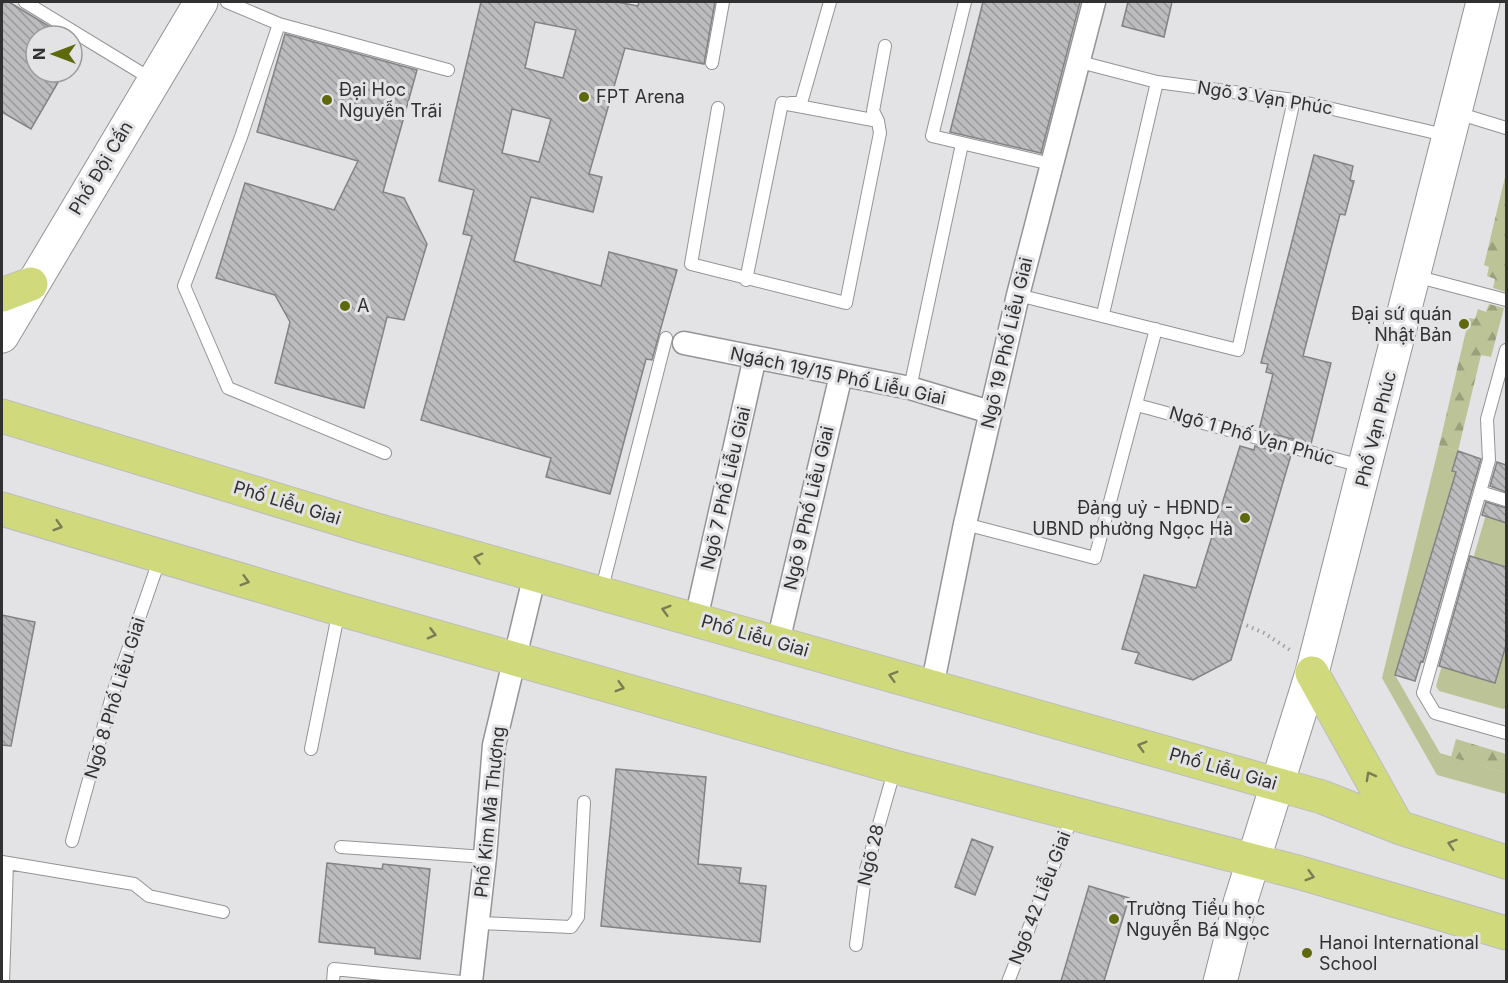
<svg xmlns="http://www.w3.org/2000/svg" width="1508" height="983" font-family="Inter,sans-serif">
<defs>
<pattern id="forest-firs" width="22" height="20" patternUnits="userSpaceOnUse" patternTransform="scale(1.5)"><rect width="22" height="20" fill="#bcc497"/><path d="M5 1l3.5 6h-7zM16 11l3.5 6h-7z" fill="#99a07c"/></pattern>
<pattern id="building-back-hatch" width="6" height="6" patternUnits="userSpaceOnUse" patternTransform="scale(1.5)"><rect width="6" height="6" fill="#bcbcbe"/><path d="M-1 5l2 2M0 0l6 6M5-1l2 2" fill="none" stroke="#99999b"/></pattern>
</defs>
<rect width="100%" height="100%" fill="#e3e2e5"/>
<path fill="#bcc497" d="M1439 446 1458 451 1452 470 1456 472 1395 675 1440 753 1506 773V794L1437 775 1382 678Z
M1487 511 1506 523V567L1477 558 1445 668 1495 683 1506 645V708L1503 709 1439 691 1436 686Z"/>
<path fill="url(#forest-firs)" d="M1506 173V292L1493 288 1495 279 1487 276 1489 267 1484 265Z
M1489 304 1504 308 1491 357 1481 355 1458 451 1439 446 1469 318 1475 319 1478 309 1486 312Z
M1456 739 1506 754V773L1451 757Z"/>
<path fill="url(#building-back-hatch)" stroke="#838385" stroke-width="1.5" fill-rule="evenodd" d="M2 2H9L65 36H36V72H64L31 129 2 112Z
M481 2H617L638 6 639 2H715L704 64 625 48 589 174 602 177 593 212 531 197 514 261 601 286 609 252 677 270 652 360 646 359 610 494 546 477 551 458 421 420 472 236 463 234 474 190 439 181ZM535 22 576 30 563 78 525 68ZM512 109 551 119 539 162 502 153Z
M983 2H1080L1041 153 950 132Z
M1128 2H1172L1164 37 1122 26Z
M285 34 417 70 383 192 404 198 427 244 404 320 387 317 364 408 275 383 290 322 275 295 216 278 245 183 334 210 358 161 257 132Z
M1314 155 1353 166 1350 180 1354 181 1345 215 1340 214 1303 356 1331 363 1311 444 1259 430 1273 374 1266 372 1268 364 1261 363Z
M1240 446 1254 450 1255 446 1291 455 1231 660 1193 680 1135 663 1139 653 1122 649 1144 575 1196 588Z
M1458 451 1481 459 1423 662 1421 661 1415 681 1395 675 1456 472 1452 471Z
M1497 462 1506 465V492L1490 486Z
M1486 502 1506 508V523L1482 515Z
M1470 556 1506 567V645L1495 683 1439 666Z
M2 615 35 622 11 746 2 745Z
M616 769 706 777 698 864 741 868 739 883 766 886 760 942 601 926Z
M972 839 993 847 975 895 955 887Z
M327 863 382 869 383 864 430 869 420 959 375 954V948L319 942Z
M1089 886 1129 898 1104 981H1061Z"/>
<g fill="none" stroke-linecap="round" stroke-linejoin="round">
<defs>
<path id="lane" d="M25 2 153 80
M227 2 279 24 448 70
M965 2 932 136 1051 164
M279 24 241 137 184 286 228 388 385 453
M1080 62 1157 82 1294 100 1449 136
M712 63 723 2
M782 103 878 121 873 111 885 46
M790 103H801L830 2
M718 108 691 264 846 303 880 133 878 121
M1457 113 1506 128
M1415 276 1506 300
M746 280 782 103
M1018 295 1238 350 1294 100
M1103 314 1157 82
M1506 350 1487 419 1489 460 1423 693 1435 713 1506 733
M910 388 962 144
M1137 405 1365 467
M1480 492 1506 500
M965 524 1095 558 1156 329
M601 592 666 338
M311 749 339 610
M72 841 112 696 160 558
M341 847 485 857
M2 862 134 884 149 896 223 912
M479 923 571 927 578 917 584 802
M856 945 866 870 895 768
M3 982 7 863
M333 982 334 969 461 982
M1008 982 1073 815"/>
<path id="street" d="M684 343 910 388 990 412
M696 619 755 357
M778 642 841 375
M932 687 965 524 1018 295 1094 2
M471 982 485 857 494 745 535 574"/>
<path id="secondary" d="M2 336 201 2
M1220 982 1240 903 1312 673 1483 2"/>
<path id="primary" d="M2 295 31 284
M2 416 366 527 1322 797 1398 827 1506 862
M2 509 339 609 895 767 1301 873 1506 933
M1312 673 1398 827"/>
</defs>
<use href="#lane" stroke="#949396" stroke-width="14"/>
<use href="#street" stroke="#949396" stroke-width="25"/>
<use href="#secondary" stroke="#949396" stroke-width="35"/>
<use href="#primary" stroke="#bdbdbd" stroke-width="35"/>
<path stroke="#a09fa2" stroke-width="4" stroke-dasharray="1.5 4.5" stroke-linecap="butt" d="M1241 623 1264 633 1290 650"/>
<use href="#lane" stroke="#fff" stroke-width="12"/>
<use href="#street" stroke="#fff" stroke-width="22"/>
<use href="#secondary" stroke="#fff" stroke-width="33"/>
<use href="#primary" stroke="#d0da7d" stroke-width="33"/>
</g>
<defs><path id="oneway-chevron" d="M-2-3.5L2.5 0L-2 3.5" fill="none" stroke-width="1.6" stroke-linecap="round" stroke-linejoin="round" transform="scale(1.5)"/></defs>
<g stroke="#797d54">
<use href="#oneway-chevron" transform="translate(58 526) rotate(17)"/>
<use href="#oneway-chevron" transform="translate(478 558) rotate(-165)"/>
<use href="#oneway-chevron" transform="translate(245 581) rotate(16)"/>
<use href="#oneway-chevron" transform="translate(666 610) rotate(-164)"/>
<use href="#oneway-chevron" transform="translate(432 634) rotate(15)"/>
<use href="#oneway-chevron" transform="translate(893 676) rotate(-164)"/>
<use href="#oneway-chevron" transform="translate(620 687) rotate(16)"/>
<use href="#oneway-chevron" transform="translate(1142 746) rotate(-164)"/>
<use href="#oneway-chevron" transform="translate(1370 776) rotate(-119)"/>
<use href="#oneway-chevron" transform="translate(1452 844) rotate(-162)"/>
<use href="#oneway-chevron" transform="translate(1310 876) rotate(16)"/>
</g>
<g fill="#5e680c" stroke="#e3e2e5" stroke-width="2">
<circle cx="584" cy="97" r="6"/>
<circle cx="327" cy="100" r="6"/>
<circle cx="345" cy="306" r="6"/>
<circle cx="1464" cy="324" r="6"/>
<circle cx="1245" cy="518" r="6"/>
<circle cx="1114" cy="919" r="6"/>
<circle cx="1307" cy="953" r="6"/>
</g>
<g text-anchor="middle" stroke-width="6" stroke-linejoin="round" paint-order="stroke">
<g font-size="18" fill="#313132" stroke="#e3e2e5" text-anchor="start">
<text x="339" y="96">Đại Học<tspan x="339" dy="21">Nguyễn Trãi</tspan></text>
<text x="596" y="103">FPT Arena</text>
<text x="357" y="312">A</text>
<text x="1452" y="320" text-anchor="end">Đại sứ quán<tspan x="1452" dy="21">Nhật Bản</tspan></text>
<text x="1233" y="514" text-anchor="end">Đảng uỷ - HĐND -<tspan x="1233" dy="21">UBND phường Ngọc Hà</tspan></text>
<text x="1126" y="915">Trường Tiểu học<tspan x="1126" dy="21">Nguyễn Bá Ngọc</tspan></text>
<text x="1319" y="949">Hanoi International<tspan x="1319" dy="21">School</tspan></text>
</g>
<g font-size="18" fill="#313132" stroke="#e3e2e5">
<text transform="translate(1265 98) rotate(9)" y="6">Ngõ 3 Vạn Phúc</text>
<text transform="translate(101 168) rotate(-59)" y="6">Phố Đội Cấn</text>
<text transform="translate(1007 343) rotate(-77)" y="6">Ngõ 19 Phố Liễu Giai</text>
<text transform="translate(838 376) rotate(12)" y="6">Ngách 19/15 Phố Liễu Giai</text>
<text transform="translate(1376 429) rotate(-76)" y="6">Phố Vạn Phúc</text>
<text transform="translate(1252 436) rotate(16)" y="6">Ngõ 1 Phố Vạn Phúc</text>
<text transform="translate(726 488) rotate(-77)" y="6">Ngõ 7 Phố Liễu Giai</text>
<text transform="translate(287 503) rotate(17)" y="6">Phố Liễu Giai</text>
<text transform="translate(809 508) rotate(-77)" y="6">Ngõ 9 Phố Liễu Giai</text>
<text transform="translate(755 636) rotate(16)" y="6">Phố Liễu Giai</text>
<text transform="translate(115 698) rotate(-73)" y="6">Ngõ 8 Phố Liễu Giai</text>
<text transform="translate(1223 769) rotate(16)" y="6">Phố Liễu Giai</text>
<text transform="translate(490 812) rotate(-84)" y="6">Phố Kim Mã Thượng</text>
<text transform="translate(871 855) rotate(-77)" y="6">Ngõ 28</text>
<text transform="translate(1040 898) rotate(-69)" y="6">Ngõ 42 Liễu Giai</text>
</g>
</g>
<rect width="1508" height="983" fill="none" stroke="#313132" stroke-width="6"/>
<g transform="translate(54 54) rotate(270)"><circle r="28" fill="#e3e2e5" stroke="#9c9b9d" stroke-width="1.5"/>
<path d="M0-4.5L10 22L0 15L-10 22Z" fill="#5e680c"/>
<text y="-9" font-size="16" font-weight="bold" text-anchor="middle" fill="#313132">N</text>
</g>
</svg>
